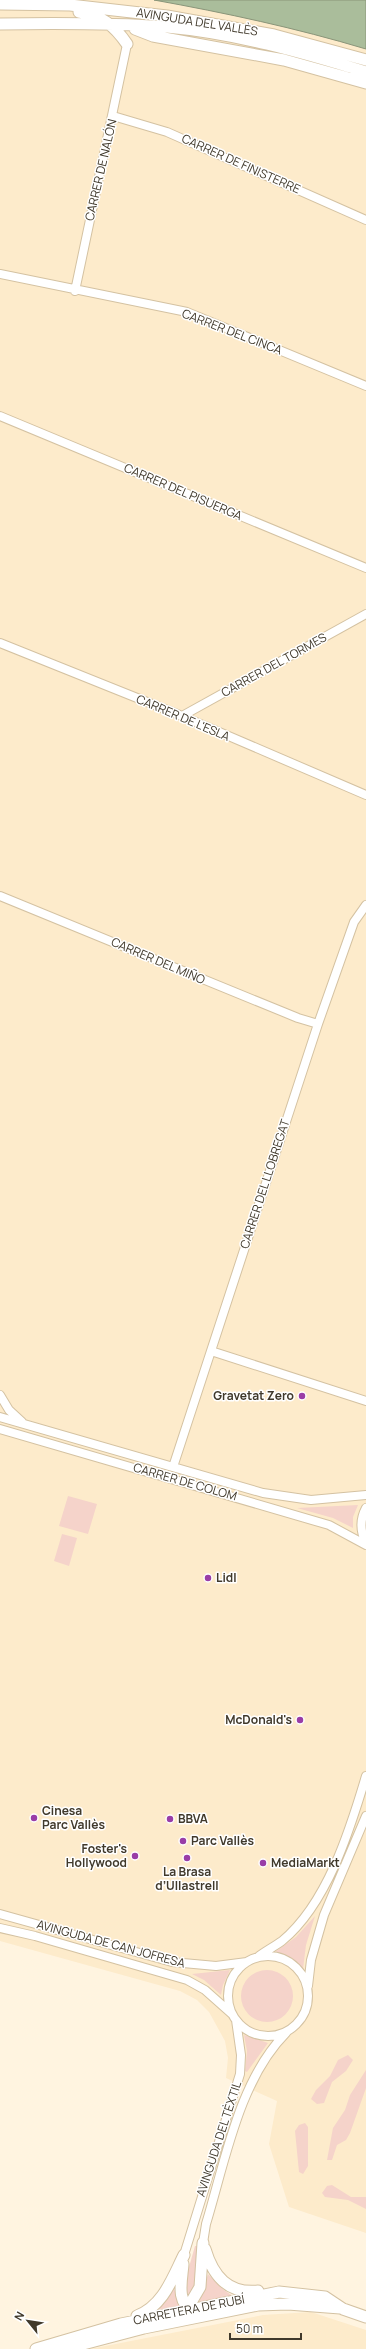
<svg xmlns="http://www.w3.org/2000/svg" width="366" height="2349" font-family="Manrope,sans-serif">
<rect width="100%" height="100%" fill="#fff4e0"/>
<path fill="#fdebcb" d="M0 0H154L225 13 310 32 366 49V2233L289 2207 269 2144 277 2101 226 2078 228 2058 225 2041 209 2012 197 2000 180 1991 0 1941Z
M311 2312 366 2330V2349H90L263 2315Z"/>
<path fill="#f5d3ca" d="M68 1496 97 1504 88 1534 59 1526Z
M358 1505 353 1517V1528L333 1518 297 1508Z
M62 1534 77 1538 69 1566 54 1561Z
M315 1916 306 1945 303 1969 293 1959 275 1952 296 1937Z
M241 1996a26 26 0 1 1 52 0a26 26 0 1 1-52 0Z
M230 1970 223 1985 221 1995 204 1980 192 1974Z
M244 2035 268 2043 247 2072 245 2071 247 2051Z
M348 2055 353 2060 346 2071 332 2082 324 2103 317 2104 311 2099 316 2090 330 2076 338 2060Z
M366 2070V2088L350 2133 346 2140 337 2145 332 2160H327L333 2128 345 2110 350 2095Z
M305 2123 308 2127V2166L303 2174 299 2172 295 2131 299 2125Z
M332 2185 351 2197H366V2209L348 2200 325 2197 322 2193 327 2186Z
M195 2246H197C196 2264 200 2280 189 2295L186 2292 187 2274Z
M208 2274 224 2290 233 2296 199 2303Z
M174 2288 180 2307 156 2312Z"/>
<path fill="#aabd9b" stroke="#8a9579" d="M154 0H366V49C296 28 226 13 154 0Z"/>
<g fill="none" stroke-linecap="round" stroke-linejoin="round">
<defs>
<path id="street" d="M113 116 167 132 366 220
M0 274 187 312 366 386
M75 291 126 49
M0 416 366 568
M0 643 182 716 366 795
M182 716 366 614
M0 896 298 1018 318 1024
M211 1351 366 1401
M0 1395 9 1410 22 1422
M0 1417 263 1493 311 1500 366 1495
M0 1429 329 1525 366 1545
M173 1467 318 1024 354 922 366 905
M366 1508C360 1519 360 1531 366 1543
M0 1914 172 1962 216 1966 247 1962
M0 1928 35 1936 187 1980 205 1990 232 2014
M228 1996a40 40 0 1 1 80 0a40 40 0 1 1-80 0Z
M259 1956C266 1951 275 1946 282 1941 327 1904 350 1830 366 1776
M308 1986 311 1960 324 1915 366 1816
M203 2243 206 2224C225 2162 239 2080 286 2033
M184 2255 240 2074 241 2055 236 2020"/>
<path id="secondary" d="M0 4 70 5 167 16 274 35 366 60
M79 12C102 16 114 25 127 44
M0 24C55 23 112 23 167 27 234 33 302 52 366 72
M135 29 153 36 284 60 366 83
M205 2249C213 2276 228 2294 258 2291
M183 2264C182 2280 175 2303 194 2311
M186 2311 200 2287 203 2243
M137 2316C163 2306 172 2279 184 2255
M36 2349 121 2324 279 2292 325 2297 343 2309 366 2317
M64 2349 144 2328 258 2305 288 2304 340 2308"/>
</defs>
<use href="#street" stroke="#d4c2a2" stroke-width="10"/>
<use href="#secondary" stroke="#d4c2a2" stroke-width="13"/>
<use href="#street" stroke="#fff" stroke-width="8"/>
<use href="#secondary" stroke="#fff" stroke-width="11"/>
</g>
<g fill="#993da7" stroke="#fff" stroke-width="1.5">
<circle cx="302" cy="1396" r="4"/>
<circle cx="208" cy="1578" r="4"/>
<circle cx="300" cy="1720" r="4"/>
<circle cx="34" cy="1818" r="4"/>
<circle cx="170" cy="1819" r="4"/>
<circle cx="183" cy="1841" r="4"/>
<circle cx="135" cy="1856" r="4"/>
<circle cx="187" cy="1858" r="4"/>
<circle cx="263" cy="1863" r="4"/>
</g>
<g text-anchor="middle" stroke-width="3" stroke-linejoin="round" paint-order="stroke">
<g font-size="12" fill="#40392b" stroke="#fff">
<text transform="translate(197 22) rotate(9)" y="4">AVINGUDA DEL VALLÈS</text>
<text transform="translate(241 164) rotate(24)" y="4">CARRER DE FINISTERRE</text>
<text transform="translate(101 170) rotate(-77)" y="4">CARRER DE NALÓN</text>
<text transform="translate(232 332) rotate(21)" y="4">CARRER DEL CINCA</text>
<text transform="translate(183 492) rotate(23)" y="4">CARRER DEL PISUERGA</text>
<text transform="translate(274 665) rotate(-29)" y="4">CARRER DEL TORMES</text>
<text transform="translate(183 718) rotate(23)" y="4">CARRER DE L'ESLA</text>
<text transform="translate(158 961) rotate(23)" y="4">CARRER DEL MIÑO</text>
<text transform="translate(265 1184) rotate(-72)" y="4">CARRER DEL LLOBREGAT</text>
<text transform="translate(185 1482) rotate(16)" y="4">CARRER DE COLOM</text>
<text transform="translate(111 1944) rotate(15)" y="4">AVINGUDA DE CAN JOFRESA</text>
<text transform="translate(219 2139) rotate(-72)" y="4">AVINGUDA DEL TÈXTIL</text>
<text transform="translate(189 2310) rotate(-11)" y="4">CARRETERA DE RUBÍ</text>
</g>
<g font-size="12" font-weight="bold" fill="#40392b" stroke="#fff" text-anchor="start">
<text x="294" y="1400" text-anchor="end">Gravetat Zero</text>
<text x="216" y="1582">Lidl</text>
<text x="292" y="1724" text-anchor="end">McDonald's</text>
<text x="42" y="1815">Cinesa<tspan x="42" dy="14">Parc Vallès</tspan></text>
<text x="178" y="1823">BBVA</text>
<text x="191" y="1845">Parc Vallès</text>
<text x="127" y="1853" text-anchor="end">Foster's<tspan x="127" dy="14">Hollywood</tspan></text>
<text x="271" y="1867">MediaMarkt</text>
<text x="187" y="1876" text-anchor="middle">La Brasa<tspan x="187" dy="14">d’Ullastrell</tspan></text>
</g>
</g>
<g transform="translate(28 2321) rotate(300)" stroke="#ffffff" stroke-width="3" paint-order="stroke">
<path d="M0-3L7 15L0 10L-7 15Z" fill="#40392b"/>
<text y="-6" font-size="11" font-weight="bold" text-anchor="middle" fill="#40392b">N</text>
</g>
<path d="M230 2333v6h71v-6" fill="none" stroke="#40392b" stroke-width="2"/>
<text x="236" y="2333" font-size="12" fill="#40392b" stroke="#ffffff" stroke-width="3" paint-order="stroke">50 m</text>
</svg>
